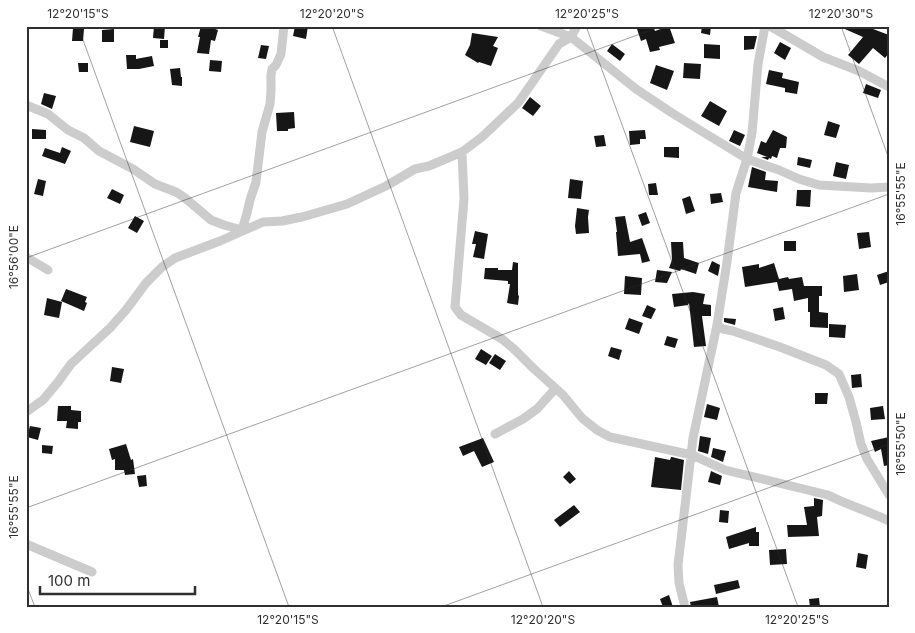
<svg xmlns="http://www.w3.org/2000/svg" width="915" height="633" font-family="Inter,sans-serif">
<rect width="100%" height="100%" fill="#fff"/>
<path fill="#161616" d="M154 26H165L164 39 153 38Z
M201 26H207L218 30 215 41 211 40 209 54 197 53 200 37H198Z
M295 26H308L306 39 293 36Z
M646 26H653L655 31 669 26 675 43 659 47 660 50 650 52 646 39 641 41 637 29Z
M702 26H711L710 35 701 33Z
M838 26H865L889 35V53L885 58 873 48 859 64 848 55 863 37Z
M73 28 84 29 83 41H72Z
M114 29V42H102V30Z
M472 33 498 37 493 46 498 48 491 66 479 62 478 63 465 55 470 45Z
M744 36H757L754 49 744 50Z
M160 40H168V48H160Z
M780 42 791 48 785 60 774 53Z
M612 44 625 54 620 61 607 51Z
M704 44 720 45V59L704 58Z
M261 45 269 46 266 59 258 58Z
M126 55H136V59L152 56 154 66 139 69H127Z
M210 60 222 61 221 72 209 71Z
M78 63H88V72H79Z
M684 63 701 64 700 79 683 78Z
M656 65 674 71 667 90 650 83Z
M180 68 181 77H182V86L172 85 170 69Z
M769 70 783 73 782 78 799 82 797 94 785 92V88L766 84Z
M866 84 881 90 878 98 863 93Z
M44 93 56 96 52 109 41 104Z
M530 97 541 106 533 116 522 108Z
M710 101 727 111 719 126 701 116Z
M294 112 295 128 288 129V131H277L276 113Z
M828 121 840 125 836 138 824 135Z
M134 126 154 131 150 147 130 142Z
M32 129 46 130V139H32Z
M645 130 646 139H640V144L630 145 629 131Z
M734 130 745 135 740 146 729 141Z
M773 130 787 137 786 148H780L777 158 772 156 771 159 769 158 768 160 761 157H767L757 153 761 141 766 143Z
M604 135 606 146 596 147 594 136Z
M62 147 71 151 65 164 42 156 45 148 60 153Z
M664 147H679V158L664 157Z
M798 157 812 160 810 168 797 165Z
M836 162 849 165 846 179 833 176Z
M752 167 766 172 765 180 778 181 777 192 748 187Z
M38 179 46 181 43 196 34 194Z
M570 179 583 181 581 199 568 198Z
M656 183 658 195H649L648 184Z
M112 189 124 195 120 204 107 198Z
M797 190H811L810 207 796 206Z
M721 193 723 202 711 204 710 194Z
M690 196 695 211 686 214 682 199Z
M577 208 589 210 588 217 589 233 576 234 575 226Z
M646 212 650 223 642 226 638 215Z
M135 216 144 221 137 233 128 228Z
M625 216 630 242 642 238 650 261 642 263 640 254 618 256 616 232H617L615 217Z
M475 231 488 234 484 259 473 257 476 244H472Z
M869 232 871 247 859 249 857 233Z
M784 241H796V251H784Z
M671 242H683L684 258 699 263 696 274 681 269 680 271 669 268 672 260Z
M712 261 720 265 718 276 708 271Z
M513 262 518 263V295L519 296 518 305 507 303 510 284H508V281L484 279 485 268H498V270H512Z
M774 263 779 279 788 277 789 279 802 277 804 286H822V296H819V312L828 313V328L810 327V312H808V298L794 301 792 289 779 291 777 282 745 287 742 267 759 264V268Z
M657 270 672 272 667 283 655 282Z
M889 271V282L880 285 877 275Z
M857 274 859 290 844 292 843 276Z
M625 276 642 278 641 295 624 294Z
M66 289 87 297 85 302 87 303 84 311 61 301Z
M693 292 705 294 703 304 711 305V316H702L706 346 694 347 689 303 688 305 674 307 672 294Z
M47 298 62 302 59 318 44 315Z
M647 305 656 309 651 319 642 316Z
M783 307 785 319 775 321 773 309Z
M629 318 643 323 639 334 625 329Z
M724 318 736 319 735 325 724 322Z
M829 324 846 325 845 338 829 337Z
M667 336 678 339 675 348 664 345Z
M611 347 622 350 619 360 608 356Z
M481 349 492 356 486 365 475 359Z
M495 354 506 361 500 370 489 363Z
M112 367 124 369 121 383 110 381Z
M861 374 862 387 852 388 851 375Z
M815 393H828L827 404H815Z
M707 404 720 408 717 420 704 417Z
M58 406H71V410L81 411V422H78V429L66 428 67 421H57Z
M883 406 885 419 871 420 870 408Z
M30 426 41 428 38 440 27 437Z
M700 436 711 438 708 454 698 451Z
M889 437V465L884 466 881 449 875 452 871 441Z
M483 438 494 462 482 467 474 451 463 456 459 447Z
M126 444 131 460 133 459 135 474 125 475 124 470H115V459L112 460 109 449Z
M42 445 53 446 52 454 42 453Z
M713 448 726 451 723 462 711 457Z
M655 457 670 460 671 457H672L684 460 681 490 651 487Z
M569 471 576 479 570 484 563 477Z
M711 471 722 476 720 485 708 482Z
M146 475 147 486 139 487 137 476Z
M814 498 823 500 822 516 817 517 819 536 788 537 787 525H807L804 507 814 506Z
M574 505 580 512 560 527 554 520Z
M720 510 729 511 728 523 719 522Z
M756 527V532H759V546H749V543L729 549 726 537Z
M786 549 787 564 770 565 769 550Z
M858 553 868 555 866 569 856 567Z
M738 580 740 588 716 594 714 585Z
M669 595 673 607H663L660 599Z
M717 597 719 607H691L690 602Z
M819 598 820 607H810L809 599Z"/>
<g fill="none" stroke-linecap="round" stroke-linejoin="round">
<path stroke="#ccc" stroke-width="9" d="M541 26 571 37 636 89 672 113 747 159 779 170 799 179 819 185 871 188 889 187
M770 26 823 57 859 71 889 87
M26 105 48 114 68 130 84 138 99 151 133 169 155 184 176 192 185 198 211 220 224 225 242 230
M462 152 464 199 455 307 461 315 502 339 514 349 533 368 563 395 582 418 597 430 610 437 692 455 725 470 828 495C847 505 869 511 889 521
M242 230 247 213 250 200 256 182 262 132 270 104 271 91V75L272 69 276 65 281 54 284 26
M26 257 48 270
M717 325 723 329 733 331 780 347 826 365 839 374 849 397 856 422 861 444 867 459 889 495
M26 412 43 400 58 382 71 364 110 328 126 310 146 283 162 267 175 258 220 241 263 222 282 221 302 217 347 204 386 186 415 169 429 166 462 152 482 137 518 103 559 44 571 37 577 26
M495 434 523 419 537 409 555 389
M26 544 92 572
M685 607 679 583 678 565 693 438 717 325 727 262 736 193 747 159 752 133 758 64 765 26"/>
</g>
<path fill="none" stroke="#2f2f2f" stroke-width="1" stroke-opacity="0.45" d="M78 26 289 607M332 26 543 607M586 26 798 607M841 26 889 159M26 258 662 26M26 508 889 194M26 584 35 607M441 607 889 444"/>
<rect width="915" height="633" fill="none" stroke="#ffffff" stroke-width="55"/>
<path d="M40 586v8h155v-8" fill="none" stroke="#2f2f2f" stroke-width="2.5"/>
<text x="48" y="586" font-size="15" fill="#2f2f2f" stroke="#ffffff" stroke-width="4" paint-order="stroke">100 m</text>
<rect x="28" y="28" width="860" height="578" fill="none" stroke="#2f2f2f" stroke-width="2"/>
<g font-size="12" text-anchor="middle" fill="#2f2f2f">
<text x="78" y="18">12°20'15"S</text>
<text x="332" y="18">12°20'20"S</text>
<text x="587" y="18">12°20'25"S</text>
<text x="841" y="18">12°20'30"S</text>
<text transform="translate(901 194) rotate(-90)" y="4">16°55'55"E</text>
<text transform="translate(14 257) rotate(-90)" y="4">16°56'00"E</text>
<text transform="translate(901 444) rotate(-90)" y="4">16°55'50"E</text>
<text transform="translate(14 507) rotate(-90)" y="4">16°55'55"E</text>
<text x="288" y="624">12°20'15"S</text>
<text x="543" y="624">12°20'20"S</text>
<text x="797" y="624">12°20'25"S</text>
</g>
</svg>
